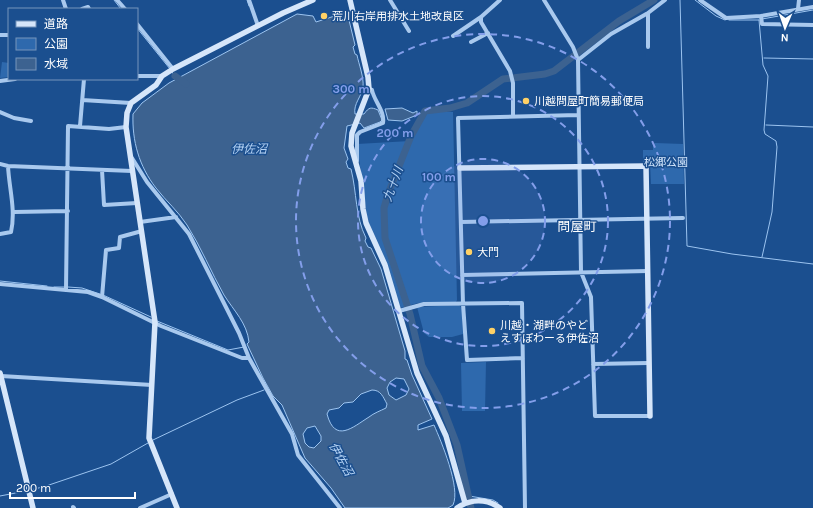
<svg xmlns="http://www.w3.org/2000/svg" width="813" height="508" font-family="Karla,'Noto Sans JP',sans-serif">
<rect width="100%" height="100%" fill="#1b4f8f"/>
<path fill="#2e69ad" d="M2 62 9 63V77L0 78Z
M430 111 453 112 457 300 456 302 418 303 400 308 368 225 357 144 410 141 423 117Z
M655 143 683 144 684 184H651L650 162H643V150H653V145Z
M459 305 462 308 463 334 452 337H429L424 333 417 307Z
M486 362 485 411H462L461 363Z"/>
<path fill="#3c6290" stroke="#9cc4f0" fill-rule="evenodd" d="M347 12 355 45 353 47 355 54 357 55C359 65 364 77 363 87 362 96 353 104 355 114H364C369 107 371 107 378 110L382 120 380 122 364 128 360 123 347 126 344 148 348 159 346 162 348 168 351 169C357 193 355 216 366 238L365 241 368 247 371 248 381 269 405 351V359L407 360 412 375 432 419 418 425V430L434 425C441 441 461 488 453 505L448 508H345L331 488 305 458 282 405 273 396 263 378 247 344 249 342C247 323 234 311 224 295 211 272 201 247 187 225 178 211 166 201 156 188 139 166 132 141 133 114L142 103 169 83 297 14 313 16 316 22ZM396 378 404 379 409 389 406 395 396 400 389 395 387 388 390 382ZM372 390C381 390 383 397 387 404L386 408C380 411 374 413 369 417 353 427 335 444 327 414L329 410 339 408 344 403 353 402 361 394ZM315 426 321 436V441L314 448 309 447 305 443 303 434 307 428Z
M402 108 413 113 417 111V115L402 121 388 120 385 109Z"/>
<g fill="none" stroke-linecap="round" stroke-linejoin="round">
<path stroke="#9cc4f0" stroke-width="1" d="M114 0 121 9
M247 0 249 6
M680 0 687 246 732 254 813 264
M695 0 716 16 725 20
M762 19 813 10
M729 20H759
M759 20 763 65 768 76 764 130 765 134 776 141 777 147 772 212 762 257
M137 28 170 69
M764 58 813 59
M172 72 175 76
M766 125 813 127
M0 281 47 286
M54 287H65
M68 287 82 288 100 294
M103 295 151 317
M157 321 228 350 244 347
M153 440 237 400 264 390
M31 490 46 486 111 464 148 443
M0 496 26 491
M469 496 493 500 498 503"/>
<path stroke="#3c6290" stroke-width="7" d="M175 76 186 84
M471 508 457 445 439 398 422 366 410 314 385 238 384 208 388 194 411 136 425 111 450 108 467 103 503 79 545 74 554 71 619 21 654 0"/>
<path stroke="#a9c9ee" stroke-width="4" d="M63 0 66 9
M117 0 125 9
M249 0 258 26
M390 0 409 31
M500 0 481 17V22L510 71 513 83V116
M544 0 573 47 578 60 581 272 591 297 595 416H650
M700 0 726 18 761 16 762 24 813 25
M82 9 88 7 89 9
M798 9 799 0
M648 13V47
M761 16 813 7
M137 24 173 69
M0 35H9
M453 36 481 17
M471 42 488 33
M578 60 611 34 648 13 665 0
M137 76H162
M0 81 15 79
M82 100 131 103
M0 112 14 118 31 121
M80 126 84 79
M132 158 147 182 189 234 239 333 249 358 292 434 298 455 340 508
M357 161V135L360 132 383 123C385 111 374 101 372 90L369 89
M0 164 8 166 132 171
M102 170 104 205 137 203
M14 212 68 211
M140 222 176 217
M461 222 683 218
M0 234 11 232C16 210 9 188 8 166
M462 275 648 271
M0 284 88 292 102 297 161 326 242 358H249
M66 290 68 126 109 129 126 127
M102 297 106 250 119 248 120 237 142 231
M399 311 424 304 522 303 525 508
M523 358 467 360 463 304 458 118 578 115
M593 364 648 363
M1 376 152 385
M73 507 74 508
M140 508 172 494"/>
<path stroke="#d6e6fa" stroke-width="5.5" d="M350 0 368 77 369 89 352 133 351 146 361 181 363 209 366 223 385 265 417 373 446 436 465 503
M460 168 646 166 650 416
M0 373 33 508
M177 508 149 438 155 322 126 127 127 113 131 103 156 85 162 76 173 69 283 13 313 0
M457 508C470 499 486 498 500 508"/>
</g>
<circle cx="483" cy="221" r="62" fill="#839eea" fill-opacity=".12"/>
<g fill="none" stroke="#839eea" stroke-width="2" stroke-dasharray="7 5">
<circle cx="483" cy="221" r="62"/>
<circle cx="483" cy="221" r="125"/>
<circle cx="483" cy="221" r="187"/>
</g>
<g fill="#ffd166" stroke="#1b4f8f" stroke-width="1.5">
<circle cx="324" cy="16" r="4"/>
<circle cx="526" cy="101" r="4"/>
<circle cx="469" cy="252" r="4"/>
<circle cx="492" cy="331" r="4"/>
</g>
<g text-anchor="middle" stroke-width="3" stroke-linejoin="round" paint-order="stroke">
<g font-size="11" fill="#fff" stroke="#1b4f8f" text-anchor="start">
<text x="332" y="20">荒川右岸用排水土地改良区</text>
<text x="534" y="105">川越問屋町簡易郵便局</text>
<text x="477" y="256">大門</text>
<text x="500" y="329">川越・湖畔のやど<tspan x="500" dy="13">えすぽわーる伊佐沼</tspan></text>
</g>
<g font-size="11" fill="#cfe3fa" stroke="#1b4f8f">
<text x="666" y="166">松郷公園</text>
</g>
<g font-size="12" font-style="italic" fill="#b5d3f5" stroke="#1b4f8f">
<text x="249" y="153">伊佐沼</text>
<text transform="translate(393 184) rotate(-70)" y="4">九十川</text>
<text transform="translate(341 459) rotate(61)" y="4">伊佐沼</text>
</g>
<g font-size="13" fill="#fff" stroke="#1b4f8f">
<text x="577" y="231">問屋町</text>
</g>
</g>
<circle cx="483" cy="221" r="6" fill="#839eea" stroke="#1b4f8f" stroke-width="2"/>
<g font-size="12" text-anchor="middle" font-weight="bold" fill="#839eea" stroke="#1b4f8f" stroke-width="3" stroke-linejoin="round" paint-order="stroke">
<text x="351" y="93">300 m</text>
<text x="395" y="137">200 m</text>
<text x="439" y="181">100 m</text>
</g>
<rect x="8" y="8" width="130" height="72" fill="#1b4f8f" stroke="#7695bc"/>
<rect x="16" y="21" width="20" height="6" fill="#d6e6fa" stroke="#7695bc"/>
<text x="44" y="28" font-size="12" fill="#ffffff">道路</text>
<rect x="16" y="38" width="20" height="12" fill="#2e69ad" stroke="#7695bc"/>
<text x="44" y="48" font-size="12" fill="#ffffff">公園</text>
<rect x="16" y="58" width="20" height="12" fill="#3c6290" stroke="#7695bc"/>
<text x="44" y="68" font-size="12" fill="#ffffff">水域</text>
<g transform="translate(785 28) rotate(182)" stroke="#1b4f8f" stroke-width="3" paint-order="stroke">
<path d="M0-3L7 15L0 10L-7 15Z" fill="#ffffff"/>
<text y="-6" font-size="11" font-weight="bold" text-anchor="middle" fill="#ffffff">N</text>
</g>
<path d="M10 492v6h125v-6" fill="none" stroke="#ffffff" stroke-width="2"/>
<text x="16" y="492" font-size="12" fill="#ffffff" stroke="#1b4f8f" stroke-width="3" paint-order="stroke">200 m</text>
</svg>
